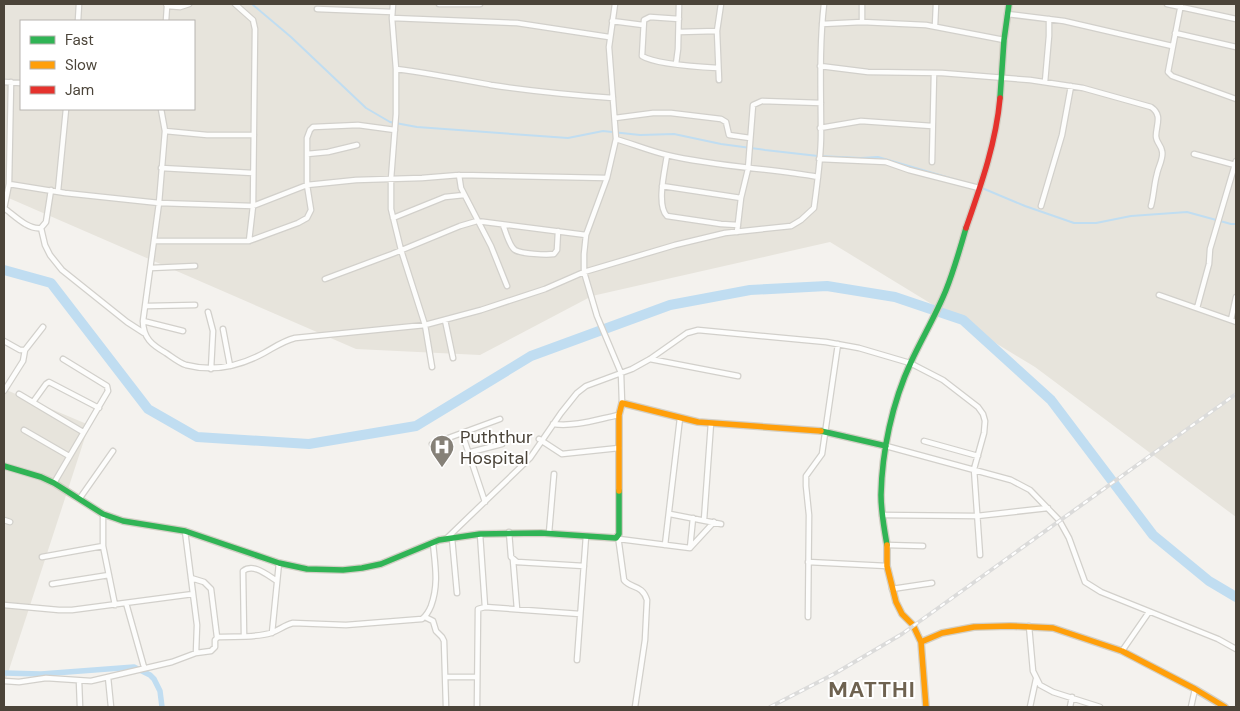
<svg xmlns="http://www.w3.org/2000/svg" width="1240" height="711" font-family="'DM Sans',sans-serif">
<rect width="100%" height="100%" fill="#f4f2ee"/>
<path fill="#e7e4dc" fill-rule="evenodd" d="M4 4H1236V517L1035 367 830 242 592 296 480 355 356 349 4 196ZM21 21H194V109H21Z
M4 389 89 425 4 685Z"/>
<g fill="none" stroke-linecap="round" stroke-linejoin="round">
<path stroke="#c0ddf1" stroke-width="2" d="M252 4 291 37 366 108 390 122 417 127 568 138 603 131 640 135 674 134 721 144 765 150 818 156 861 158 878 157 960 181
M982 188 1025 206 1074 223H1096L1131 216 1187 212 1231 224H1236"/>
<path stroke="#c0ddf1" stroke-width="5.5" d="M4 673 41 674 134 667 150 675 154 679 160 691 162 707"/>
<path stroke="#c0ddf1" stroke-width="10" d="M4 270 51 283 148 409 197 437 309 444 416 426 531 356 670 305 750 290 827 286 895 297 963 320 1051 400 1153 535 1209 581 1236 597"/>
<defs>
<path id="street" d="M166 4 167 6 180 7 189 4
M235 4 253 20 255 29 253 206 249 241
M393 4 392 18 396 69V114L391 179V209L401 250 425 325 432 367
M439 4H480
M1167 4 1236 19
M1181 4 1168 72 1172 76 1236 99
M317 9 392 12
M1007 14 1064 21 1172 46
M392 18 517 23 609 37
M679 19 650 17 644 20 642 56C655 64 700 67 718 68
M78 21 79 4
M166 21 167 6
M612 21 643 25
M862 22V4
M822 24 862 22 926 25 1004 40
M935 26 936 4
M679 32 717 31
M1175 33 1236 47
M676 64 678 49 679 4
M820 66 868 72 942 73 1030 80 1083 88 1151 107C1163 115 1156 125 1156 136 1156 142 1161 145 1162 151 1164 158 1158 167 1157 174 1154 184 1154 195 1151 206
M396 69C428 73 459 79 491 85 531 91 572 95 613 98
M719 80 717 31 721 4
M4 82 21 83
M11 82 9 184 65 193 159 203 253 206 307 185 356 180 422 178 459 175 607 178 616 139 609 47 615 4
M1045 82 1049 36V19
M161 109 165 131 159 203 143 321C143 338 152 345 166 353 172 357 179 363 186 365 213 372 240 366 264 353 275 347 283 341 295 338L425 325 481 310 545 289 584 272 675 245 725 233 791 226 801 220 814 208C817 184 821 159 821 135 821 91 819 47 824 4
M615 118 653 113H671L721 119 726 122 729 135 750 138
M820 128 861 121 932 126
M165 131 207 135H254
M616 139C633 144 650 151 667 155 717 167 768 168 818 177
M307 154 328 152 357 145
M1194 154 1235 165
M667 155C665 170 656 205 667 216L721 224 738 225
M819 159 886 162 909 170 979 188
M932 162 934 73
M161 168 253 173
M459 175 461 188 491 246 507 286
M607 178 586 235 584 254V272L597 316 621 373 622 403
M662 186 741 198
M58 191 66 109
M1041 206 1062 135 1071 86
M4 208C15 216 28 230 41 228L46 222 51 190
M4 209 9 184
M393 218 445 197 464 195
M503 225C506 232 509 246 515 250 521 254 547 255 554 254L557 250 558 231
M41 228 45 245 50 255 62 270 127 322 144 333
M737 232 741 198 748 169 753 105 762 101 821 103
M155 241H249L298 223 307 218 311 210 307 185V138L310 130 313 127 358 125 395 130
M151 268 195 266
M325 279 392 254 460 226 477 221 586 235
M1159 295 1236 322
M147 306 195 305
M1197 308 1209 264 1210 249 1236 161
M208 312 213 331 211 369
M445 320 453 358
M1231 320 1236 297
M143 321 183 331
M223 329 230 366
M4 341 20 350H25L43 327
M650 359 738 376
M4 391 23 361 25 350
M19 394 83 432
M33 402 46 384 49 382 99 408
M553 424C576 427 598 419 619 415
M24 430 69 456
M462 433 485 502
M539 439 562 454 619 448
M924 441 978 456
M432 444 500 419
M886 446 1011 480 1030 490 1059 520 1069 538 1085 582 1101 592 1218 639 1236 649
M467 453 502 444
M54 483 108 391 107 386 63 359
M80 498 113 451
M103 514V546L115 605
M670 514 721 524
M882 515 977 516 1048 508
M4 520 10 522
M704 520 711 423
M185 531 197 625 196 653
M509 532 511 557 517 562 584 566
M549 533 554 474
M480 534 485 607
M618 536 624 580C631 589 642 584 647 600L645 640 635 707
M447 538 530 458 561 413 577 393 586 386 632 369 650 359 687 333 698 330 826 342 859 348 910 363 943 380 978 407 983 414 985 421 984 433 974 469 980 555
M452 538 457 593
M619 539 690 548 714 522
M665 545 680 418
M887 545 923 546
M690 548 693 518
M42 557 103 546
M513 560 517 609
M808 562 887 566
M191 578 204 582 211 589 217 637
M52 584 109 575
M892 589 932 583
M126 603 144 667
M4 605 59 610H72L193 594
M425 617 433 621 436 631 442 637 444 641 446 707
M808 617 809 515 806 486V476L822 454 838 344
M1029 626 1033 671 1040 685 1053 692 1100 707
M272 633 279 563
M244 635 243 571C254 563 267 575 277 581
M1122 651 1149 612
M577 660 586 536
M108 677 111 707
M446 677H477
M4 681 19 682 46 678 91 681 172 662 196 653 211 651 215 647V640L218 637C235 636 255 638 271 633 279 630 285 625 293 623L346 625 422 619C427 615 429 611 431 606 439 584 435 565 433 543
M79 681 80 707
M477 707 478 609 485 607 580 614
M1030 707 1036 679
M1070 707 1072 697
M1191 707 1195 689"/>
<path id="fast" d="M1000 98 1004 40 1009 4
M821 431 886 446
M4 466 41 477 54 483 103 514 123 521 185 531 279 563 307 569 343 570 362 568 381 564 439 540 480 534 541 533 616 538 619 534V491
M887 545C884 528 881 512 881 495 882 451 892 403 911 362 922 338 936 315 946 290 954 270 960 249 966 228"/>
<path id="slow" d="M619 491V415L622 403 698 422 821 431
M887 545V566L896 602 902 614 913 625 921 642 926 707
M921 642 942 633 974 627 1010 626 1053 628 1122 651 1195 689 1225 707"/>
<path id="jam" d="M966 228C981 185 996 143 1000 98"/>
</defs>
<use href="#street" stroke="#d2d0cb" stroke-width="7"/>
<use href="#fast" stroke="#d3cfc5" stroke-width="8"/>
<use href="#slow" stroke="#d3cfc5" stroke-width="8"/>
<use href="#jam" stroke="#d3cfc5" stroke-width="8"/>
<use href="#street" stroke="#fdfdfc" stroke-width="4.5"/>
<use href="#fast" stroke="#30b455" stroke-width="5.5"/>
<use href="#slow" stroke="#ff9f0a" stroke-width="5.5"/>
<use href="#jam" stroke="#e5322d" stroke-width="5.5"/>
<defs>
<path id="rail" d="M770 707 834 674 902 634 1236 394"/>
</defs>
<use href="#rail" stroke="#dbdbda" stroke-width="4"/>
<use href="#rail" stroke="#fff" stroke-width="2" stroke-dasharray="5.5" stroke-linecap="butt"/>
</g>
<defs>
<symbol id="hospital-pin" viewBox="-11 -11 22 30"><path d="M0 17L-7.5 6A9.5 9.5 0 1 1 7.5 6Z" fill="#868178" stroke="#fff"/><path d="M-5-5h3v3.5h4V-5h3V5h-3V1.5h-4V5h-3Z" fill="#fff"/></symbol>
</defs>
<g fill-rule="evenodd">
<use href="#hospital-pin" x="428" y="433" width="28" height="38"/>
</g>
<g text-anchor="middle" stroke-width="4" stroke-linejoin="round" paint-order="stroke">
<g font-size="18" fill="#4b4439" stroke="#fff" text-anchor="start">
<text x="460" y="443">Puththur<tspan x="460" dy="21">Hospital</tspan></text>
</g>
<g font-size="22" font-weight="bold" letter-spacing="1" fill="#6e6250" stroke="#fff">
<text x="872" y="697">MATTHI</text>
</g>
</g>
<rect width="1240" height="711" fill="none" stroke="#4b4439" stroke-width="10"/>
<rect x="20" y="20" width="175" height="90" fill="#ffffff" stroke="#b7b4b0"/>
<rect x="30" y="36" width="25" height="8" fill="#30b455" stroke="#b7b4b0"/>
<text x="65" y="45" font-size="15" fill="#4b4439">Fast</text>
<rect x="30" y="61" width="25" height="8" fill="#ff9f0a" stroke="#b7b4b0"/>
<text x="65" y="70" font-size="15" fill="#4b4439">Slow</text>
<rect x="30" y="86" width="25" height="8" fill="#e5322d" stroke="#b7b4b0"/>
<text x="65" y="95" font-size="15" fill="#4b4439">Jam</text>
</svg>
